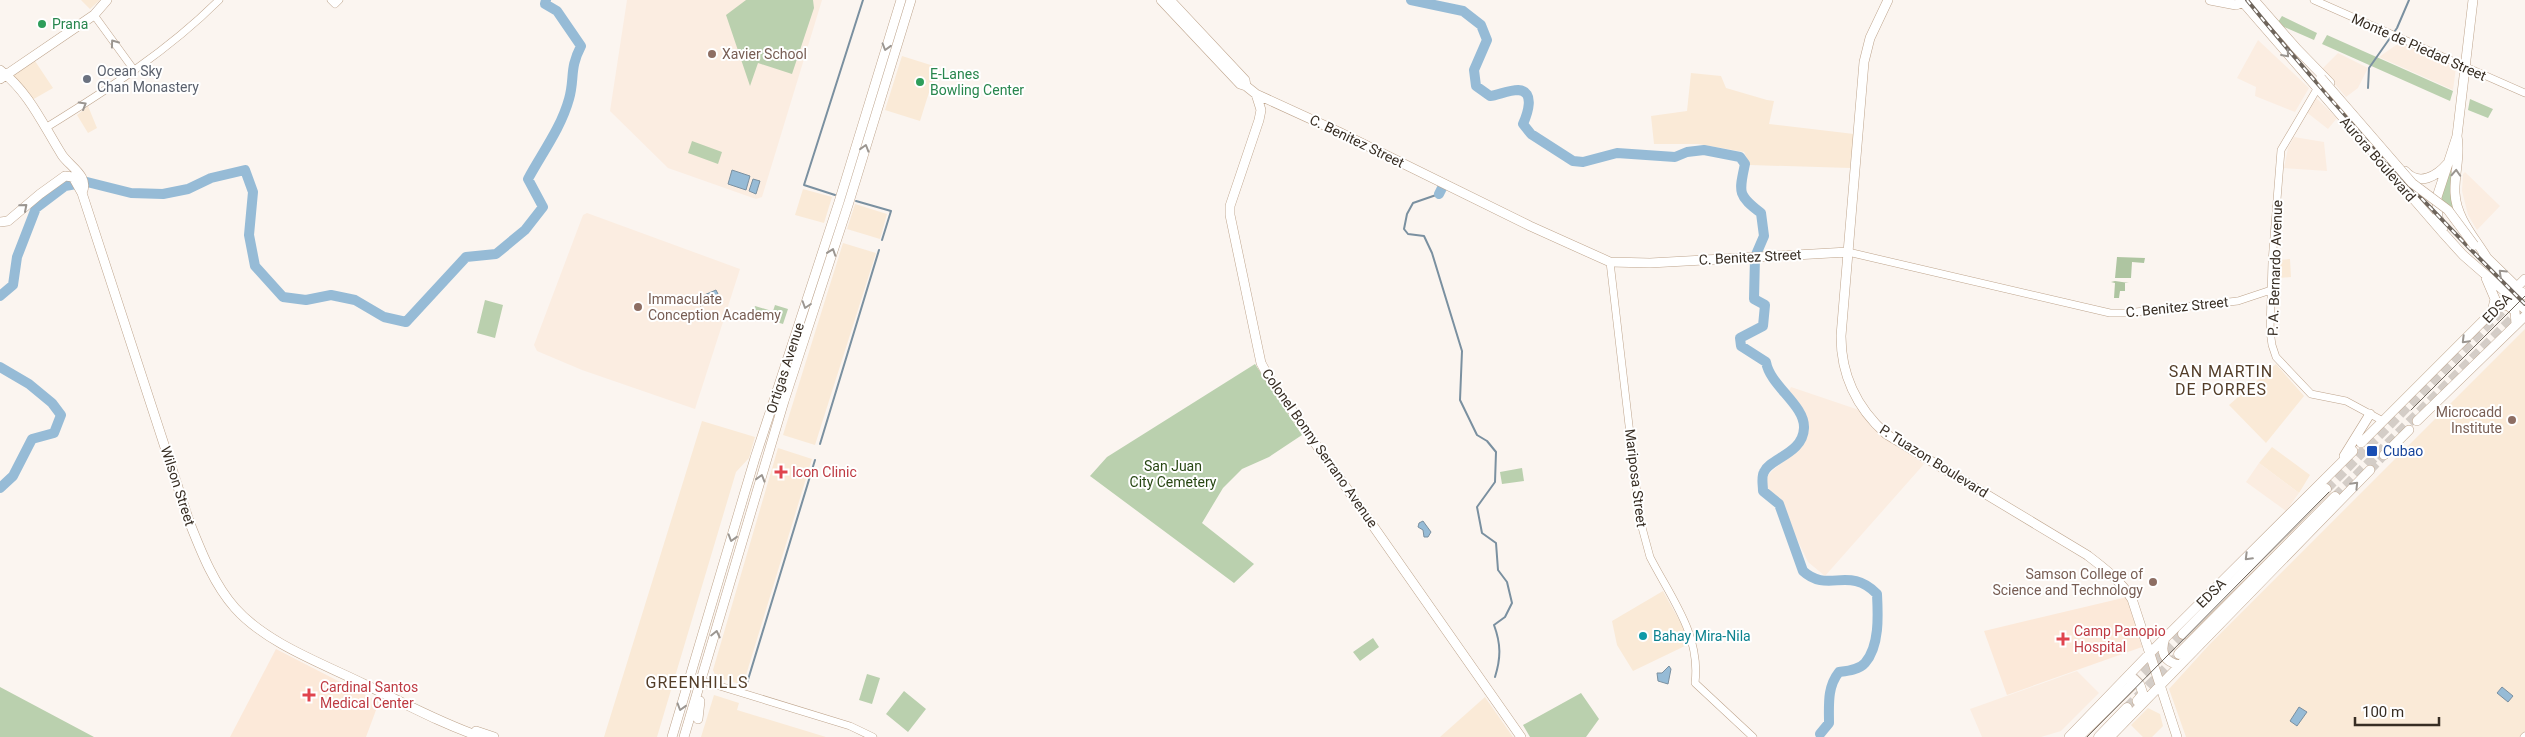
<svg xmlns="http://www.w3.org/2000/svg" width="2525" height="737" font-family="Roboto,sans-serif">
<rect width="100%" height="100%" fill="#fbf5f0"/>
<path fill="#faead7" d="M81 0H100L90 9Z
M902 56 937 67 920 121 885 110Z
M35 61 53 88 32 100 13 76Z
M1691 73 1721 76 1726 88 1767 100 1774 101 1769 124 1854 134 1850 168 1750 165 1744 152 1698 144H1654L1651 116 1687 111Z
M88 106 97 128 88 133 77 115Z
M803 189 832 197 824 223 795 215Z
M855 204 887 214 880 239 847 229Z
M843 243 876 253 815 445 783 435Z
M2290 259 2291 277 2278 278V260Z
M2525 329V737H2186L2169 689 2209 645Z
M2276 364 2304 396 2266 443 2229 405Z
M702 421 755 437 749 458 736 472 657 737H604Z
M2272 447 2310 475 2299 493 2259 463Z
M778 448 812 459 743 685 716 677 713 670Z
M1663 591 1684 629 1689 644 1633 671 1617 645 1612 621Z
M714 695 739 703 737 710 826 737H701Z
M1485 697 1513 737H1440Z
M2148 708 2160 714 2163 726 2152 737H2143L2131 725Z"/>
<path fill="#fbede1" d="M627 0H822L762 197 756 199 668 168 610 111Z
M2258 40 2309 88 2295 112 2255 96 2256 87 2237 78Z
M2399 43 2456 68 2453 90 2379 57Z
M2338 53 2368 68 2358 88 2346 97 2322 69Z
M2315 97 2337 118 2328 129 2305 111Z
M2294 137 2324 142 2327 171 2284 168 2288 148Z
M2465 172 2500 206 2477 230 2468 215 2462 191 2463 174Z
M587 213 740 269 695 409 582 370 537 351 534 345 583 215Z
M1791 387 1862 411 1871 427 1924 464 1825 576 1808 562 1782 508 1775 496 1765 486V479L1772 471 1804 444 1806 428 1800 410 1786 396Z
M2259 463 2299 493 2286 511 2246 482Z
M2077 671 2099 693 2061 731 2041 737H1982L1970 709Z"/>
<path fill="#fce9d9" d="M2127 597 2142 647 2007 695 1984 631Z
M276 649 379 702 366 737H230Z"/>
<path fill="#bad0ae" d="M746 0H813L814 8 792 74 758 63 750 86 726 15Z
M2282 16 2317 33 2314 40 2282 26 2278 22Z
M2327 35 2453 91 2450 101 2322 44Z
M2470 99 2493 109 2488 118 2468 110Z
M692 141 722 152 718 164 688 153Z
M2451 159V199L2457 218 2441 199Z
M485 300 503 305 495 338 477 333Z
M775 305 788 309 783 324 770 320Z
M755 306 772 311 769 320 752 315Z
M1255 364 1302 435 1269 457 1242 469 1223 488 1202 523 1254 564 1234 583 1090 476 1107 457Z
M1522 468 1524 481 1502 484 1500 472Z
M1373 638 1379 647 1360 661 1353 652Z
M867 674 880 678 872 704 859 700Z
M0 687 94 737H0Z
M904 691 926 709 908 732 886 714Z
M1581 693 1599 719 1586 737H1530L1523 725Z"/>
<path fill="#aec5a1" d="M2117 257 2145 258 2144 263 2132 262 2131 278H2115Z
M2115 281 2129 283H2125V291H2120L2119 298H2114L2115 283 2111 282Z"/>
<path fill="#96bbd6" stroke="#7a90a0" d="M732 170 750 176 746 190 728 184Z
M753 179 760 181 756 194 749 191Z
M716 290 720 298 700 306 697 298Z
M1423 521 1431 532 1428 537H1424L1423 530 1418 527 1419 523Z
M1669 666 1671 669 1668 684 1658 681 1657 673H1662Z
M2502 687 2513 696 2508 702 2497 693Z
M2299 707 2307 712 2297 726 2290 721Z"/>
<g fill="none" stroke-linecap="round" stroke-linejoin="round">
<path stroke="#7a90a0" stroke-width="2" d="M2368 88 2369 68 2397 28 2409 0
M1439 194 1413 203 1407 214 1404 229 1408 234 1424 236 1432 253 1462 351 1460 400 1477 435 1487 441 1496 452 1495 482 1477 507 1482 533 1496 543 1498 570 1507 582 1512 603 1505 617 1494 625C1501 644 1501 658 1495 677
M835 195 804 185 863 0
M856 201 891 211 882 240
M820 444 879 250
M747 683 815 460"/>
<path stroke="#96bbd6" stroke-width="10" d="M1411 0 1463 11 1481 25 1487 40 1474 70 1476 86 1490 96C1498 95 1509 90 1518 90 1536 91 1527 115 1523 124L1531 134 1573 161 1583 162 1617 153 1675 157 1687 152 1704 150 1740 157 1745 164C1739 192 1737 195 1761 213L1764 236 1755 257 1754 299 1765 305 1763 326 1740 338 1741 346 1766 362C1770 386 1805 405 1804 428 1803 454 1770 458 1764 472 1761 477 1763 485 1763 491L1779 504 1803 571C1828 594 1849 565 1877 594 1878 614 1880 646 1865 663 1859 670 1847 671 1839 672 1827 687 1829 705 1829 723L1820 734
M1439 194 1443 186
M0 296 13 285 17 257 36 208 65 186 87 182 131 193 163 194 188 189 211 178 245 170 253 192 249 235 255 266 283 297 306 300 331 295 355 300 384 317 406 322 466 257 496 254 525 230 543 207 528 179C542 153 561 128 569 99 575 78 569 69 581 46L557 11 545 4 546 0
M0 367 29 384 52 403 61 415 54 433 32 439 13 476 0 488"/>
<path stroke="#d4cdc7" stroke-width="9" stroke-dasharray="9 4.5" stroke-linecap="butt" d="M2370 470 2384 455"/>
<path stroke="#d4cdc7" stroke-width="10" stroke-dasharray="10 5" stroke-linecap="butt" d="M2326 489 2525 287
M2335 497 2525 306
M2133 684 2183 634
M2127 708 2177 657"/>
<defs>
<path id="minor" d="M331 0 335 4 339 0
M2314 0 2525 93
M94 15 134 70
M2317 89 2281 150 2272 262 2270 331 2272 345 2276 357 2311 394 2346 401 2383 421
M47 127C107 90 169 50 219 0
M1848 252 2110 313H2126L2238 301 2271 290
M1610 262 1640 520 1650 557C1671 598 1701 635 1695 683L1753 737
M690 677 850 726 873 737
M2524 737 2525 736"/>
<path id="major" d="M1161 0 1240 84 1246 86 1256 94 1339 132 1530 226 1610 262 1650 263 1848 252
M1170 0 1245 80 1246 86
M1888 0 1870 38 1864 62 1841 336C1841 376 1857 408 1886 434L2087 555C2104 568 2120 580 2132 599L2177 737
M2210 0 2236 5 2248 0
M2241 0 2444 234 2463 255 2525 309
M2254 0 2297 49
M2473 0 2457 136C2461 154 2454 174 2455 193 2456 218 2475 238 2487 258
M2294 46 2330 83
M0 70C29 92 43 125 62 155 69 166 90 176 82 193
M0 79 94 15 107 0
M1256 94 1261 110 1259 120 1230 206V215L1261 363 1268 376 1521 737
M2405 171C2419 187 2437 176 2448 163
M65 176 73 177 82 193 189 521C201 551 213 583 235 608 267 644 324 664 366 685 404 703 440 723 481 737
M0 222 8 221 40 194 65 176
M2443 228 2438 218 2437 197 2457 136
M2483 254 2525 295
M2486 278 2495 299 2492 312
M2500 306 2507 305 2515 311 2516 324
M2417 421 2525 316
M2361 443 2525 279
M2384 455 2409 430
M2344 456 2370 414
M2165 638C2160 652 2164 662 2179 665
M2125 679H2134L2140 685 2143 694 2137 701
M698 719 700 701
M476 731 494 737
M672 737 755 458 839 202 901 0
M684 737 784 401 849 202 911 0
M2069 737 2155 648 2353 451
M2110 737 2370 470"/>
<path id="highway" d="M2183 634 2326 489
M2179 654 2335 497
M2078 737 2133 684
M2099 737 2127 708"/>
</defs>
<use href="#minor" stroke="#bea48c" stroke-width="8"/>
<use href="#major" stroke="#bea48c" stroke-width="10"/>
<use href="#highway" stroke="#bea48c" stroke-width="11"/>
<use href="#minor" stroke="#fff" stroke-width="7"/>
<use href="#major" stroke="#fff" stroke-width="9"/>
<use href="#highway" stroke="#fff" stroke-width="10"/>
<path stroke="#6e655c" stroke-width="1" d="M2411 410 2525 296
M2087 737 2329 492"/>
<defs>
<path id="rail" d="M2247 0C2334 107 2427 207 2525 304"/>
</defs>
<use href="#rail" stroke="#6e655c" stroke-width="4"/>
<use href="#rail" stroke="#fff" stroke-width="2" stroke-dasharray="5.5" stroke-linecap="butt"/>
<defs>
<path id="major-bridge" d="M2321 78 2412 183 2448 210 2474 245"/>
</defs>
<use href="#major-bridge" stroke="#bea48c" stroke-width="10" stroke-linecap="butt"/>
<use href="#major-bridge" stroke="#fff" stroke-width="9"/>
</g>
<defs><path id="oneway-chevron" d="M-2-3.5L2.5 0L-2 3.5" fill="none" stroke-width="1.6" stroke-linecap="round" stroke-linejoin="round" transform="scale(1.25)"/></defs>
<g stroke="#9b9691">
<use href="#oneway-chevron" transform="translate(114 43) rotate(-126)"/>
<use href="#oneway-chevron" transform="translate(886 47) rotate(107)"/>
<use href="#oneway-chevron" transform="translate(2286 54) rotate(49)"/>
<use href="#oneway-chevron" transform="translate(83 105) rotate(-30)"/>
<use href="#oneway-chevron" transform="translate(865 148) rotate(-73)"/>
<use href="#oneway-chevron" transform="translate(2456 173) rotate(-87)"/>
<use href="#oneway-chevron" transform="translate(24 207) rotate(-41)"/>
<use href="#oneway-chevron" transform="translate(832 252) rotate(-71)"/>
<use href="#oneway-chevron" transform="translate(2502 273) rotate(-136)"/>
<use href="#oneway-chevron" transform="translate(806 305) rotate(108)"/>
<use href="#oneway-chevron" transform="translate(2465 340) rotate(135)"/>
<use href="#oneway-chevron" transform="translate(761 478) rotate(-73)"/>
<use href="#oneway-chevron" transform="translate(2355 485) rotate(-46)"/>
<use href="#oneway-chevron" transform="translate(732 538) rotate(107)"/>
<use href="#oneway-chevron" transform="translate(2248 557) rotate(135)"/>
<use href="#oneway-chevron" transform="translate(716 634) rotate(-77)"/>
<use href="#oneway-chevron" transform="translate(681 707) rotate(107)"/>
</g>
<g fill="#2e9e5b" stroke="#fff" stroke-width="2">
<circle cx="42" cy="24" r="5"/>
<circle cx="920" cy="82" r="5"/>
</g>
<g fill="#8d6e63" stroke="#fff" stroke-width="2">
<circle cx="712" cy="54" r="5"/>
<circle cx="638" cy="307" r="5"/>
<circle cx="2512" cy="420" r="5"/>
<circle cx="2153" cy="582" r="5"/>
</g>
<circle fill="#6b7280" stroke="#fff" stroke-width="2" cx="87" cy="79" r="5"/>
<rect fill="#1a4fb4" stroke="#fff" stroke-width="2" x="2366" y="445" width="12" height="12" rx="2.5"/>
<g fill="#e0444e" stroke="#fff" stroke-width="2">
<path d="M778.5 464.5h5v5h5v5h-5v5h-5v-5h-5v-5h5z"/>
<path d="M2060.5 631.5h5v5h5v5h-5v5h-5v-5h-5v-5h5z"/>
<path d="M306.5 687.5h5v5h5v5h-5v5h-5v-5h-5v-5h5z"/>
</g>
<circle fill="#0f9aa8" stroke="#fff" stroke-width="2" cx="1643" cy="636" r="5"/>
<g text-anchor="middle" stroke-width="4" stroke-linejoin="round" paint-order="stroke">
<g font-size="14" fill="#27864d" stroke="#fff" text-anchor="start">
<text x="52" y="29">Prana</text>
<text x="930" y="79">E-Lanes<tspan x="930" dy="16">Bowling Center</tspan></text>
</g>
<g font-size="14" fill="#372d23" stroke="#fff">
<text transform="translate(2419 47) rotate(24)" y="5">Monte de Piedad Street</text>
<text transform="translate(1357 141) rotate(26)" y="5">C. Benitez Street</text>
<text transform="translate(2378 159) rotate(49)" y="5">Aurora Boulevard</text>
<text transform="translate(1750 257) rotate(-3)" y="5">C. Benitez Street</text>
<text transform="translate(2275 268) rotate(-88)" y="5">P. A. Bernardo Avenue</text>
<text transform="translate(2177 307) rotate(-6)" y="5">C. Benitez Street</text>
<text transform="translate(2497 308) rotate(-46)" y="5">EDSA</text>
<text transform="translate(785 368) rotate(-72)" y="5">Ortigas Avenue</text>
<text transform="translate(1320 448) rotate(55)" y="5">Colonel Bonny Serrano Avenue</text>
<text transform="translate(1934 461) rotate(32)" y="5">P. Tuazon Boulevard</text>
<text transform="translate(1636 478) rotate(83)" y="5">Mariposa Street</text>
<text transform="translate(178 486) rotate(72)" y="5">Wilson Street</text>
<text transform="translate(2211 593) rotate(-45)" y="5">EDSA</text>
</g>
<g font-size="14" fill="#785e54" stroke="#fff" text-anchor="start">
<text x="722" y="59">Xavier School</text>
<text x="648" y="304">Immaculate<tspan x="648" dy="16">Conception Academy</tspan></text>
<text x="2502" y="417" text-anchor="end">Microcadd<tspan x="2502" dy="16">Institute</tspan></text>
<text x="2143" y="579" text-anchor="end">Samson College of<tspan x="2143" dy="16">Science and Technology</tspan></text>
</g>
<g font-size="14" fill="#5b616d" stroke="#fff" text-anchor="start">
<text x="97" y="76">Ocean Sky<tspan x="97" dy="16">Chan Monastery</tspan></text>
</g>
<g font-size="14" fill="#164399" stroke="#fff" text-anchor="start">
<text x="2383" y="456">Cubao</text>
</g>
<g font-size="14" fill="#274612" stroke="#fff">
<text x="1173" y="471">San Juan<tspan x="1173" dy="16">City Cemetery</tspan></text>
</g>
<g font-size="14" fill="#be3a42" stroke="#fff" text-anchor="start">
<text x="792" y="477">Icon Clinic</text>
<text x="2074" y="636">Camp Panopio<tspan x="2074" dy="16">Hospital</tspan></text>
<text x="320" y="692">Cardinal Santos<tspan x="320" dy="16">Medical Center</tspan></text>
</g>
<g font-size="14" fill="#0d838f" stroke="#fff" text-anchor="start">
<text x="1653" y="641">Bahay Mira-Nila</text>
</g>
<g font-size="16" letter-spacing="1" fill="#533d28" stroke="#fff">
<text x="2221" y="377">SAN MARTIN<tspan x="2221" dy="18">DE PORRES</tspan></text>
<text x="697" y="688">GREENHILLS</text>
</g>
</g>
<path d="M2355 717v8h84v-8" fill="none" stroke="#372d23" stroke-width="2.5"/>
<text x="2362" y="717" font-size="15" fill="#372d23" stroke="#ffffff" stroke-width="4" paint-order="stroke">100 m</text>
</svg>
